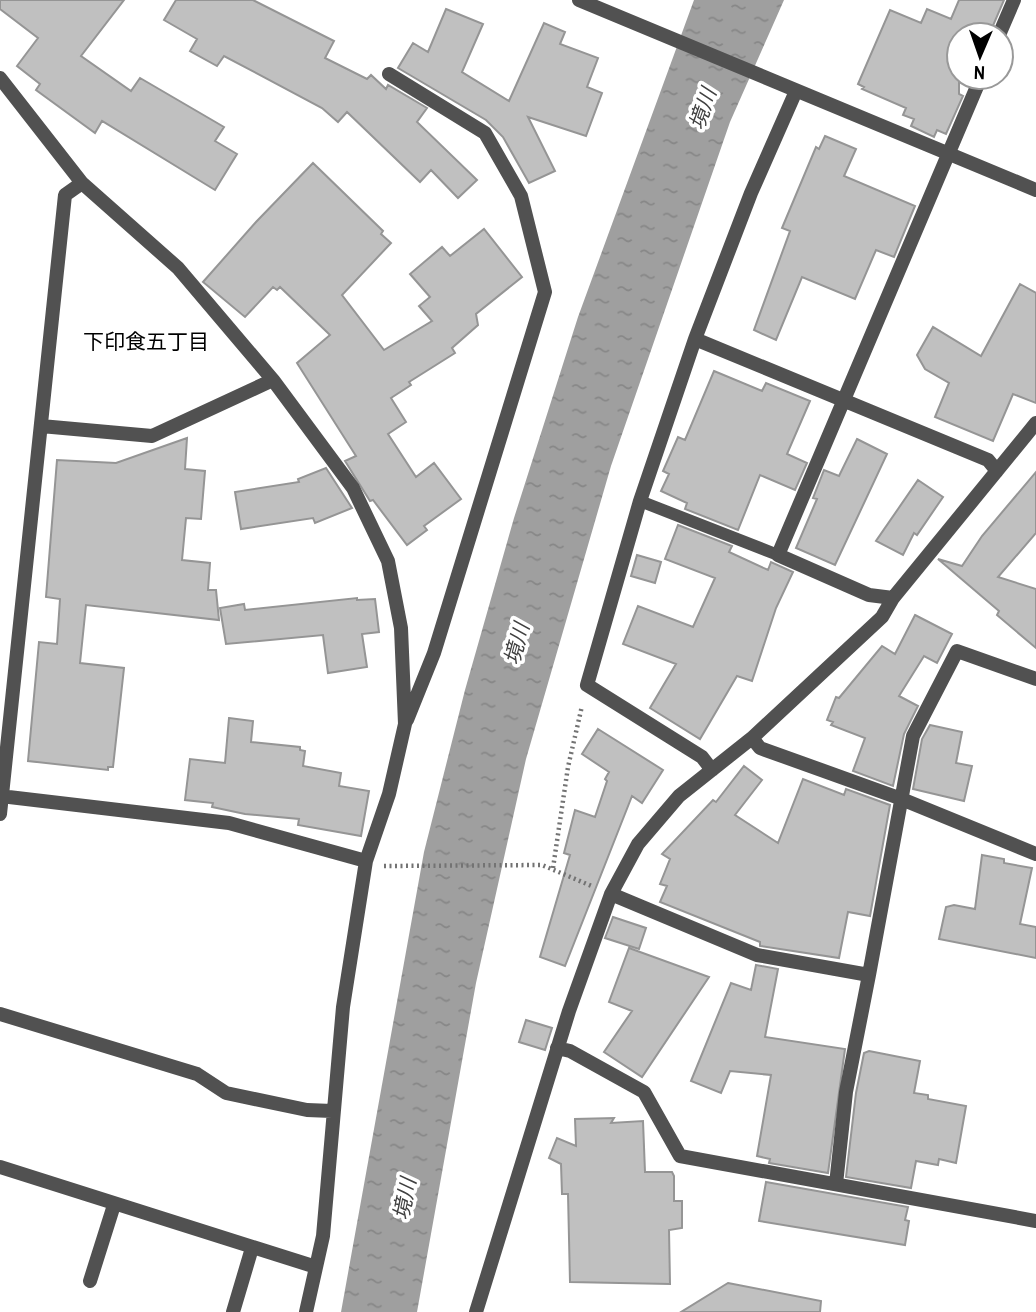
<svg xmlns="http://www.w3.org/2000/svg" width="1036" height="1312" font-family="'Archivo Narrow','Noto Sans JP',sans-serif">
<defs>
<pattern id="water-ripples" width="26" height="14" patternUnits="userSpaceOnUse" patternTransform="scale(1.75)"><rect width="26" height="14" fill="#9f9f9f"/><path d="M2 4q2-2 4 0t4 0M15 11q2-2 4 0t4 0" fill="none" stroke="#878787"/></pattern>
</defs>
<rect width="100%" height="100%" fill="#fff"/>
<path fill="url(#water-ripples)" d="M694 0H784L730 122 611 466 526 759 476 983 417 1312H341L424 852 465 690 514 518 578 317Z"/>
<path fill="#c0c0c0" stroke="#959595" stroke-width="2" d="M0 0H124L81 56 131 91 140 78 224 127 215 141 237 154 215 190 102 121 95 133 36 90 40 84 17 66 38 38 0 9Z
M176 0H253L334 41 325 58 367 79 371 75 386 89 388 85 427 108 417 122 477 180 458 198 431 170 420 182 347 112 338 122 322 108 224 56 217 66 190 51 197 39 164 20Z
M959 0H1004L989 35H959V94L963 96 946 134 937 130 934 137 911 126 914 119 903 115 906 108 862 89 864 87 858 84 890 10 921 23 927 9 951 19Z
M446 9 483 24 462 72 509 101 544 23 565 32 560 44 598 58 587 87 602 93 586 136 528 117 555 171 529 183 503 137 486 120 398 68 413 43 428 52Z
M825 136 856 149 844 176 915 206 894 257 876 250 855 299 802 277 776 340 754 330 790 231 782 228 816 147 819 149Z
M313 163 383 231 381 234 391 243 342 295 384 350 432 321 419 306 430 297 410 274 442 247 450 256 484 229 522 277 476 314 478 325 452 348 455 353 409 382 411 385 391 398 406 422 388 434 416 477 434 463 461 499 424 526 427 530 407 545 373 500 370 501 345 461 356 456 297 363 330 335 280 287 277 290 273 287 245 317 203 282 256 222Z
M1020 284 1036 293V403L1013 394 993 441 935 417 949 383 925 369 917 355 933 327 981 356Z
M714 371 762 391 766 383 810 401 787 454 807 463 795 490 760 475 738 530 685 509 687 503 661 491 669 474 663 471 678 437 685 440Z
M187 438 185 469 205 471 201 519 186 518 182 560 210 563 208 590H216L219 620 86 605 80 663 124 668 113 767H108V770L28 761 39 642 57 644 60 599 46 597 57 460 116 463Z
M857 439 887 454 835 565 796 548 817 499 813 498 824 470 839 476Z
M326 468 352 508 315 523 313 518 241 529 235 492 299 482 298 479Z
M1036 472V533L998 577 1036 589V648L997 615 999 611 938 559 962 566 982 536Z
M918 480 943 497 917 535 914 533 903 555 876 541Z
M678 525 732 546 729 552 768 570 771 562 793 572 776 608 752 681 737 676 700 739 650 708 676 664 623 644 638 606 693 627 715 578 665 559Z
M637 555 661 562 655 583 631 576Z
M357 598V600L375 599 379 632 362 634 367 667 328 673 323 635 226 644 220 608 244 604 245 610Z
M915 615 952 634 937 663 924 656 899 696 918 706 904 734 893 786 853 771 865 738 831 725 833 722 827 720 836 697 839 698 882 646 895 654Z
M229 718 253 721 251 742 300 747V750L305 751 303 766 341 773 339 786 369 791 361 836 298 825 299 819 245 814 212 807 213 803 185 800 190 759 225 763Z
M930 725 962 732 956 763 972 766 964 801 913 789 922 739Z
M598 729 663 770 642 803 632 796 565 966 540 957 570 855 564 853 575 810 595 817 607 781 605 779 609 772 582 754Z
M744 766 762 780 735 815 778 843 803 779 844 795 846 789 890 805 870 916 848 912 839 958 760 946V942L660 902 667 886 660 884 670 859 662 854 713 800 716 802Z
M982 855 1004 859V863L1032 868 1020 924 1036 927V958L939 939 946 907 954 905 975 909Z
M613 917 646 928 639 949 605 938Z
M629 948 709 977 642 1077 604 1052 632 1011 609 1002Z
M756 965 778 969 765 1037 845 1049 828 1173 769 1163 770 1159 757 1156 771 1075 730 1071 721 1093 691 1081 731 983 751 990Z
M526 1020 552 1028 545 1050 519 1042Z
M869 1051 920 1061 914 1093 928 1095V1099L966 1106 956 1163 939 1159 938 1165 916 1161 911 1188 846 1177 856 1093 864 1053Z
M614 1118 611 1123 643 1121 645 1172H672L674 1176V1201H682V1228L669 1230 670 1284 570 1282 568 1194H562L561 1164 549 1158 557 1138 576 1146 575 1119Z
M766 1182 908 1207 905 1220 909 1221 905 1245 759 1221Z
M728 1283 821 1301 820 1312H681Z"/>
<g fill="none" stroke-linecap="round" stroke-linejoin="round">
<path stroke="#737373" stroke-width="4.5" stroke-dasharray="2 3.5" stroke-linecap="butt" d="M384 866 542 865 594 887
M553 868 568 767 582 706"/>
<path stroke="#515151" stroke-width="12" d="M640 501 778 555"/>
<path stroke="#515151" stroke-width="14" d="M579 0 1036 190
M999 35 1014 0
M389 74 485 133 521 196 545 292 434 653 407 720
M0 78 82 183 178 268 273 380 353 488 388 561 401 628 405 724 389 794 366 861 343 1007 323 1236 306 1312
M695 339 751 193 796 91
M41 426 152 436 273 380
M893 598 869 595 778 555 981 77
M752 738 760 748 899 798 1036 854
M712 770 702 757 587 685 640 501 695 339 988 460 997 471
M0 796 229 823 366 861
M0 814 65 195 82 183
M611 894 757 955 869 975 846 1092 836 1184
M869 975 913 736 957 651 1036 679
M0 1014 197 1074 226 1093 307 1110 332 1111
M557 1048 570 1051 644 1092 680 1156 1036 1221
M0 1167 316 1267
M90 1281 114 1205
M233 1312 252 1248
M476 1312 569 1011 611 894 638 844 679 796 752 738 882 617 893 598 1036 423"/>
</g>
<g text-anchor="middle" stroke-width="7" stroke-linejoin="round" paint-order="stroke">
<g font-size="21" font-style="italic" fill="#404040" stroke="#fff">
<text transform="translate(703 109) rotate(-71)" y="7">境川</text>
<text transform="translate(517 644) rotate(-75)" y="7">境川</text>
<text transform="translate(405 1199) rotate(-79)" y="7">境川</text>
</g>
<g font-size="21" fill="#000" stroke="#fff">
<text x="146" y="349">下印食五丁目</text>
</g>
</g>
<g transform="translate(980 56) rotate(182)"><circle r="33" fill="#ffffff" stroke="#999999" stroke-width="2"/>
<path d="M0-5L12 26L0 18L-12 26Z" fill="#000000"/>
<text y="-10" font-size="19" font-weight="bold" text-anchor="middle" fill="#000000">N</text>
</g>
</svg>
